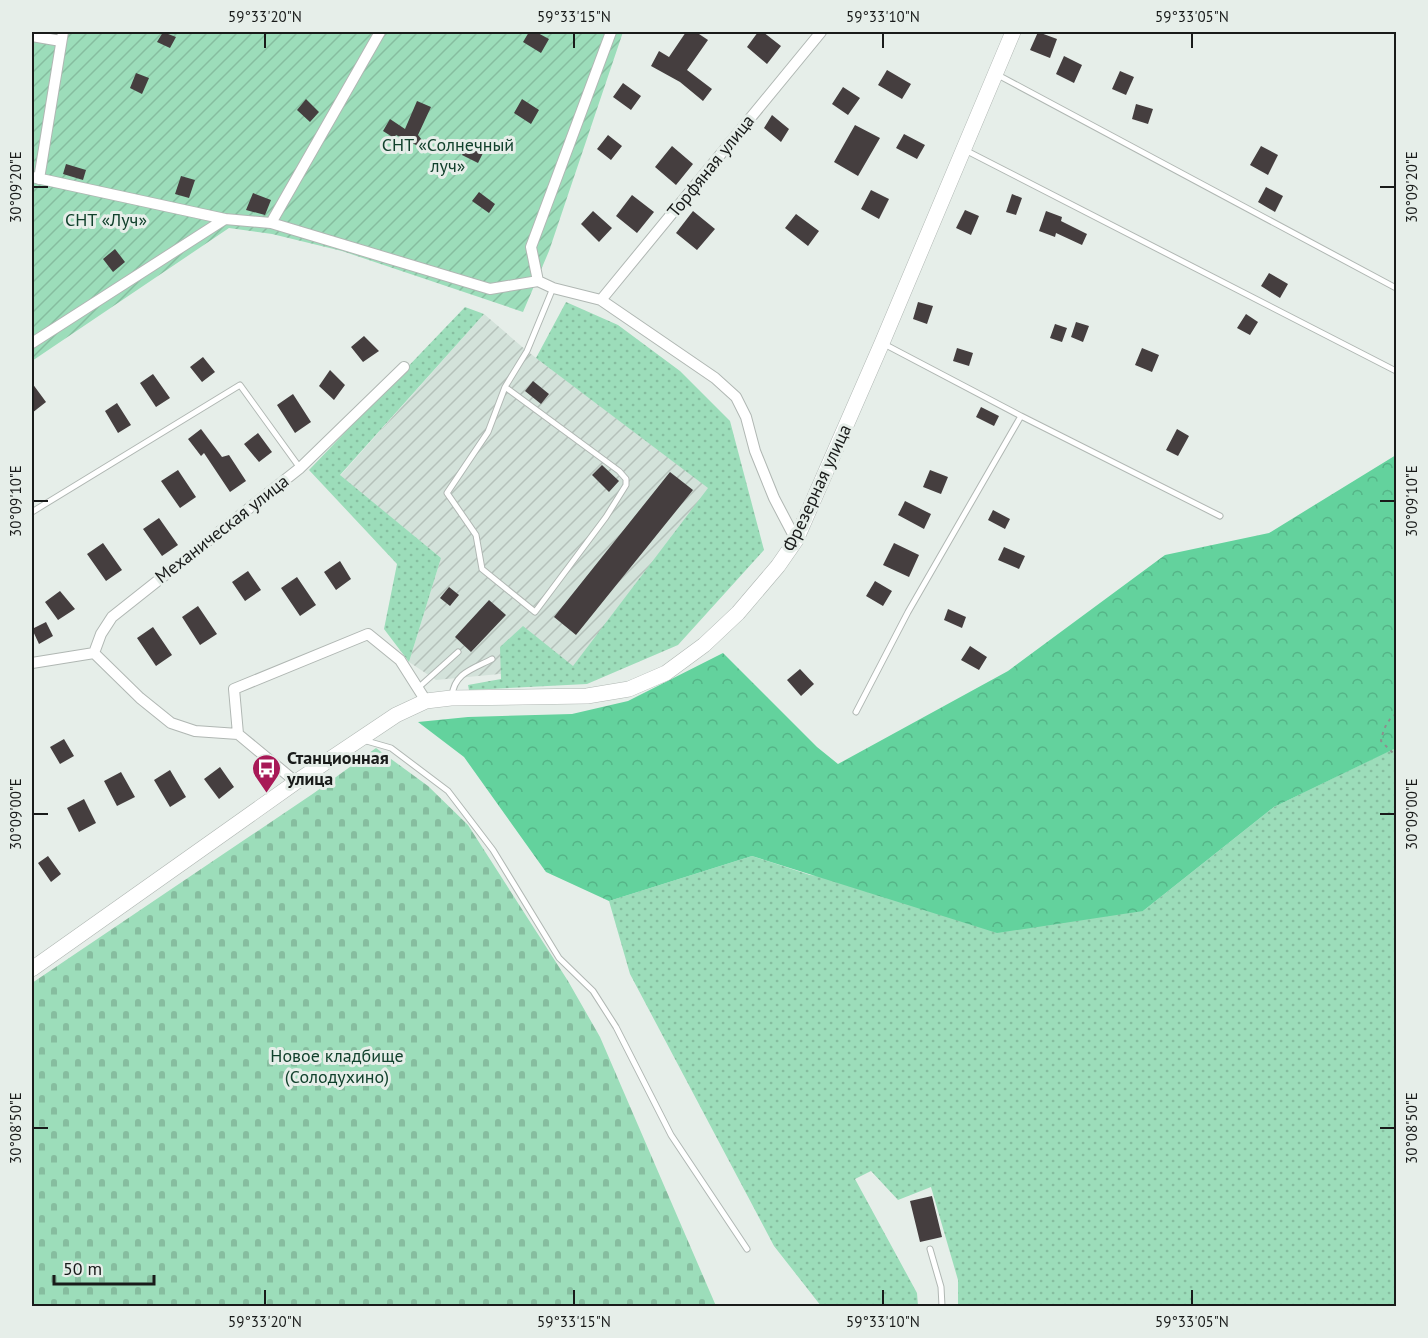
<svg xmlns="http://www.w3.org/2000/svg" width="1428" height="1338" font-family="'PT Sans',sans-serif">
<defs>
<pattern id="industrial-furrows" width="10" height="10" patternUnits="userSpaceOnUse" patternTransform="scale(1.5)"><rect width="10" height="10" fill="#d3e2da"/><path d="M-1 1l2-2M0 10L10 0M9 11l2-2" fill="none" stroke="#b5c1ba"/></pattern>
<pattern id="grass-dots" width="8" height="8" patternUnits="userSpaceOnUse" patternTransform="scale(1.5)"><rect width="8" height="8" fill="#9cddba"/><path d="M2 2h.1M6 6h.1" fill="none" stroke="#86bd9f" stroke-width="1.8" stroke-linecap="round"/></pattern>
<pattern id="forest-crowns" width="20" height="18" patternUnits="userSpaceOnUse" patternTransform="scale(1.5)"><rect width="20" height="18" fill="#63d29d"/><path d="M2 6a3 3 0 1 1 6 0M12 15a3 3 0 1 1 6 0" fill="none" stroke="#55b487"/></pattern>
<pattern id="cemetery-stones" width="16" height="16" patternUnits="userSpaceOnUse" patternTransform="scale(1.5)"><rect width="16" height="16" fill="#9cddba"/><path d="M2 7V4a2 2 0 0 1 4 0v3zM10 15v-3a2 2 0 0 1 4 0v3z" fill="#86bd9f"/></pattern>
<pattern id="garden-furrows" width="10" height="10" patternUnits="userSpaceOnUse" patternTransform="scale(1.5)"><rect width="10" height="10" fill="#9cddba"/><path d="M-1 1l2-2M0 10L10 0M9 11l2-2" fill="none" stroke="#86bd9f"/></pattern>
</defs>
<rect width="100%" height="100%" fill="#e6eee9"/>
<path fill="url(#industrial-furrows)" d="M484 314 527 351 709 488 573 667 436 680 409 662 441 558 340 476Z"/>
<path fill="url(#grass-dots)" d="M566 302 618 325 680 371 730 421 764 550 678 645 587 684 469 690 468 685 501 679 500 647 523 626 573 666 708 488 536 358Z
M465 307 484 314 340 475 441 558 409 662 384 629 397 564 309 470Z
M1395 748 1396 1306H958V1280L931 1187 898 1200 871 1171 855 1179 917 1293 918 1306H821L774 1246 630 974 609 901 752 856 810 875 1143 911 1274 807Z"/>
<path fill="url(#forest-crowns)" d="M1396 455V748L1274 807 1143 911 997 933 752 856 609 901 546 872 464 757 418 722 468 717 572 714 628 701 723 653 817 747 838 764 1008 671 1165 555 1269 533Z"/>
<path fill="url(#cemetery-stones)" d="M376 748 428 786 468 825 568 981 600 1037 716 1306H32V983L314 793Z"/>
<path fill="url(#garden-furrows)" d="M32 32H623L549 251 523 312 342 251 272 234 229 228 32 361Z"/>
<path fill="#453e3f" d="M163 32 176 37 170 48 157 42Z
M529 32H536L549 39 541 53 523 42Z
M686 32H696L708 40 687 70 712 89 703 101 680 82 651 66 659 51 669 57Z
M758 32H763L781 46 767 64 747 47Z
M1038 32 1057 39 1050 58 1030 50Z
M1064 56 1082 65 1074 83 1056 74Z
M887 70 911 84 902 99 878 85Z
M1120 71 1134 77 1126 95 1112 89Z
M136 73 149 78 142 94 130 88Z
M623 83 641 96 631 110 613 97Z
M843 87 860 98 848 115 832 104Z
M306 99 319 112 310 122 297 110Z
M522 99 539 110 531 124 514 113Z
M417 101 431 107 418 135 422 140 418 146 396 135 394 138 383 131 390 119 405 129Z
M1136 104 1153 109 1148 124 1132 119Z
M772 115 789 129 781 142 764 128Z
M855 125 880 138 858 176 834 162Z
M904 134 925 145 917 159 896 148Z
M608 135 622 146 611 160 597 149Z
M468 145 483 153 478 163 462 155Z
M672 146 693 164 676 185 655 167Z
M1261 146 1278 155 1268 175 1250 165Z
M66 164 86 170 83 180 63 174Z
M181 176 195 180 189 198 175 194Z
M1266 187 1283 196 1275 212 1258 202Z
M871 190 889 199 879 219 861 209Z
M479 192 495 204 489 213 472 201Z
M253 193 271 200 265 215 246 210Z
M1012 194 1022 198 1016 215 1006 212Z
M632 195 654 212 637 233 616 216Z
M965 210 979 216 971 235 956 228Z
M593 211 612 228 599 242 581 224Z
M693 211 715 229 697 250 676 233Z
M1046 211 1062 217 1061 221 1087 234 1082 245 1056 233 1055 237 1039 231Z
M796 214 819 231 808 246 785 228Z
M115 249 125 262 113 272 103 259Z
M1269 273 1288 284 1280 298 1261 286Z
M918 302 933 306 927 324 913 319Z
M1246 314 1258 322 1250 335 1237 328Z
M1076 322 1089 326 1083 342 1071 337Z
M1055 324 1067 328 1062 342 1050 338Z
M364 336 379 351 363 362 351 347Z
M957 348 973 353 969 366 953 361Z
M1142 348 1159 355 1152 372 1135 365Z
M203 357 215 372 202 382 190 367Z
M330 370 345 385 334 400 319 386Z
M153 374 170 398 156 407 140 383Z
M533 381 549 394 541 404 525 391Z
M32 383 46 402 32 413Z
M293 394 311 422 295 433 277 405Z
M117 403 131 425 118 433 105 411Z
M981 407 999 416 994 426 976 417Z
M201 429 222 457 229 455 246 481 230 492 204 453 201 456 188 439Z
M1177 429 1189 436 1178 456 1166 450Z
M258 433 272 452 259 462 244 444Z
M602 465 619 481 609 492 592 475Z
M178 470 196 497 180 508 161 481Z
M930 470 948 477 941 494 923 487Z
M670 472 693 490 576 635 554 617Z
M905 501 931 514 924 529 898 515Z
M993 510 1010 519 1005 529 988 520Z
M159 518 178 545 162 556 143 529Z
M103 543 122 570 106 581 87 554Z
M894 543 919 555 909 577 883 565Z
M1004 547 1025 556 1019 569 998 560Z
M340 561 351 579 336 590 324 572Z
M248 571 261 590 245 601 232 582Z
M297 577 316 605 300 616 281 588Z
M875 581 892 591 883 606 866 596Z
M449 587 459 595 450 606 440 598Z
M60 591 75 609 58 620 45 602Z
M489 600 506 615 471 652 455 637Z
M198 606 217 634 200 645 182 617Z
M948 609 966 617 962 628 944 620Z
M46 622 53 636 39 644 32 629Z
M153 627 172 655 156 666 137 638Z
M970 646 987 657 979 670 961 660Z
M800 669 814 684 801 696 787 680Z
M64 739 74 756 60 764 50 747Z
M220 767 234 787 219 799 204 779Z
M170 770 186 797 170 807 154 780Z
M121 772 135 797 117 806 104 781Z
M84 799 96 823 79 832 67 808Z
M48 856 61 874 51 882 38 863Z
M932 1196 942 1237 920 1242 910 1201Z"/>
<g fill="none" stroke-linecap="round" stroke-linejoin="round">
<defs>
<path id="lane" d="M996 74 1396 288
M965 150 1396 371
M884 344 1021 416
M505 387 619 471 626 479V485L606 517 535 612 482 569 476 535 447 493 488 432 505 387 527 351 553 288
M32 512 240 385 300 468
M418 688 458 652
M452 696C454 673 473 669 492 659
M856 712 908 612 1021 416 1220 516
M363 740 391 748 448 791 493 850 559 958 593 991 616 1027 671 1135 747 1249
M930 1249 941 1287 942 1306"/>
<path id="street" d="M32 36 61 41
M32 177 225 219 271 223 490 289 538 281 531 247 611 32
M39 179 63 32
M271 223 380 32
M538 281 553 288 601 300 715 378 736 397 746 417 755 451 774 498 796 540
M601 300 821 32
M32 343 225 219
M94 653 140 698 171 723 195 731 238 734 296 782
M32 663 94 653 101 634 112 617 300 468 404 367
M238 734 234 689 368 634 400 660 426 701"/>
<path id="secondary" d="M32 969 296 782 396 715 426 701 451 698 587 696 629 689 666 673 704 645 738 613 778 566 796 540 882 343 1013 32"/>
</defs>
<use href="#lane" stroke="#b0b7b3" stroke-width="7"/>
<use href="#street" stroke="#b0b7b3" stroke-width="12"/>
<use href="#secondary" stroke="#b0b7b3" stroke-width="16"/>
<path stroke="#8b918e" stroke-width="2" stroke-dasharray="3 4.5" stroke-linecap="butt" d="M1396 714C1387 720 1383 730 1381 741L1396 756"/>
<use href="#lane" stroke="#fff" stroke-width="5"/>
<use href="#street" stroke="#fff" stroke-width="10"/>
<use href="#secondary" stroke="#fff" stroke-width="15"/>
</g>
<path fill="none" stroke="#191b1a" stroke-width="2" d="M265 33V48M574 33V48M883 33V48M1192 33V48M33 187H48M1380 187H1395M33 501H48M1380 501H1395M33 814H48M1380 814H1395M33 1128H48M1380 1128H1395M265 1290V1305M574 1290V1305M883 1290V1305M1192 1290V1305"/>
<defs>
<symbol id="bus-pin" viewBox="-11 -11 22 30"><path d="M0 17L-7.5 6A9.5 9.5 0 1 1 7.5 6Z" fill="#a81957" stroke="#e6eee9"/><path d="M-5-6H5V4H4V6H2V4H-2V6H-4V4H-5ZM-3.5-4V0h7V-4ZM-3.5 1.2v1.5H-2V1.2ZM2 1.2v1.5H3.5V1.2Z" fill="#fff"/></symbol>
</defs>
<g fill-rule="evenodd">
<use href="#bus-pin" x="250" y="752" width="33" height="45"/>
</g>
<g text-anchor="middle" stroke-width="6" stroke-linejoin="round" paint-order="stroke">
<g font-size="18" fill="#11412c" stroke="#e6eee9">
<text x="448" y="151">СНТ «Солнечный<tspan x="448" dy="21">луч»</tspan></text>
<text x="106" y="226">СНТ «Луч»</text>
<text x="337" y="1062">Новое кладбище<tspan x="337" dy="21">(Солодухино)</tspan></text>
</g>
<g font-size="18" fill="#191b1a" stroke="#e6eee9">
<text transform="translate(711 166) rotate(-51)" y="6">Торфяная улица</text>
<text transform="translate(817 488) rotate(-65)" y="6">Фрезерная улица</text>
<text transform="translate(222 529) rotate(-38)" y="6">Механическая улица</text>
</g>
<g font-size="18" font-weight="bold" fill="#191b1a" stroke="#e6eee9" text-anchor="start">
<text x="287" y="764">Станционная<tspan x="287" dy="21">улица</tspan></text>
</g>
</g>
<rect width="1428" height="1338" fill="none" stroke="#e6eee9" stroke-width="66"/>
<path d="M54 1275v9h100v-9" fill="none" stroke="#191b1a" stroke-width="3"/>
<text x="63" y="1275" font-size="18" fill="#191b1a" stroke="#e6eee9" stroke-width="4.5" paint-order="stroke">50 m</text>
<rect x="33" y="33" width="1362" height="1272" fill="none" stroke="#191b1a" stroke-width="2"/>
<g font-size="15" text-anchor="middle" fill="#191b1a">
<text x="265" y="22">59°33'20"N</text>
<text x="574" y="22">59°33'15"N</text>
<text x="883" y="22">59°33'10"N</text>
<text x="1192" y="22">59°33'05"N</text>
<text transform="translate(1412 187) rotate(-90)" y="5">30°09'20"E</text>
<text transform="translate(16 187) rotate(-90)" y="5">30°09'20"E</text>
<text transform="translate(1412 501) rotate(-90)" y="5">30°09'10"E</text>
<text transform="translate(16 501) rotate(-90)" y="5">30°09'10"E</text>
<text transform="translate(1412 814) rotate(-90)" y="5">30°09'00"E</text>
<text transform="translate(16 814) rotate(-90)" y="5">30°09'00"E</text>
<text transform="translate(1412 1128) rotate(-90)" y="5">30°08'50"E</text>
<text transform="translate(16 1128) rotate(-90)" y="5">30°08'50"E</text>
<text x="265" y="1327">59°33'20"N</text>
<text x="574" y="1327">59°33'15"N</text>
<text x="883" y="1327">59°33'10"N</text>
<text x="1192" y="1327">59°33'05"N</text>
</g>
</svg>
